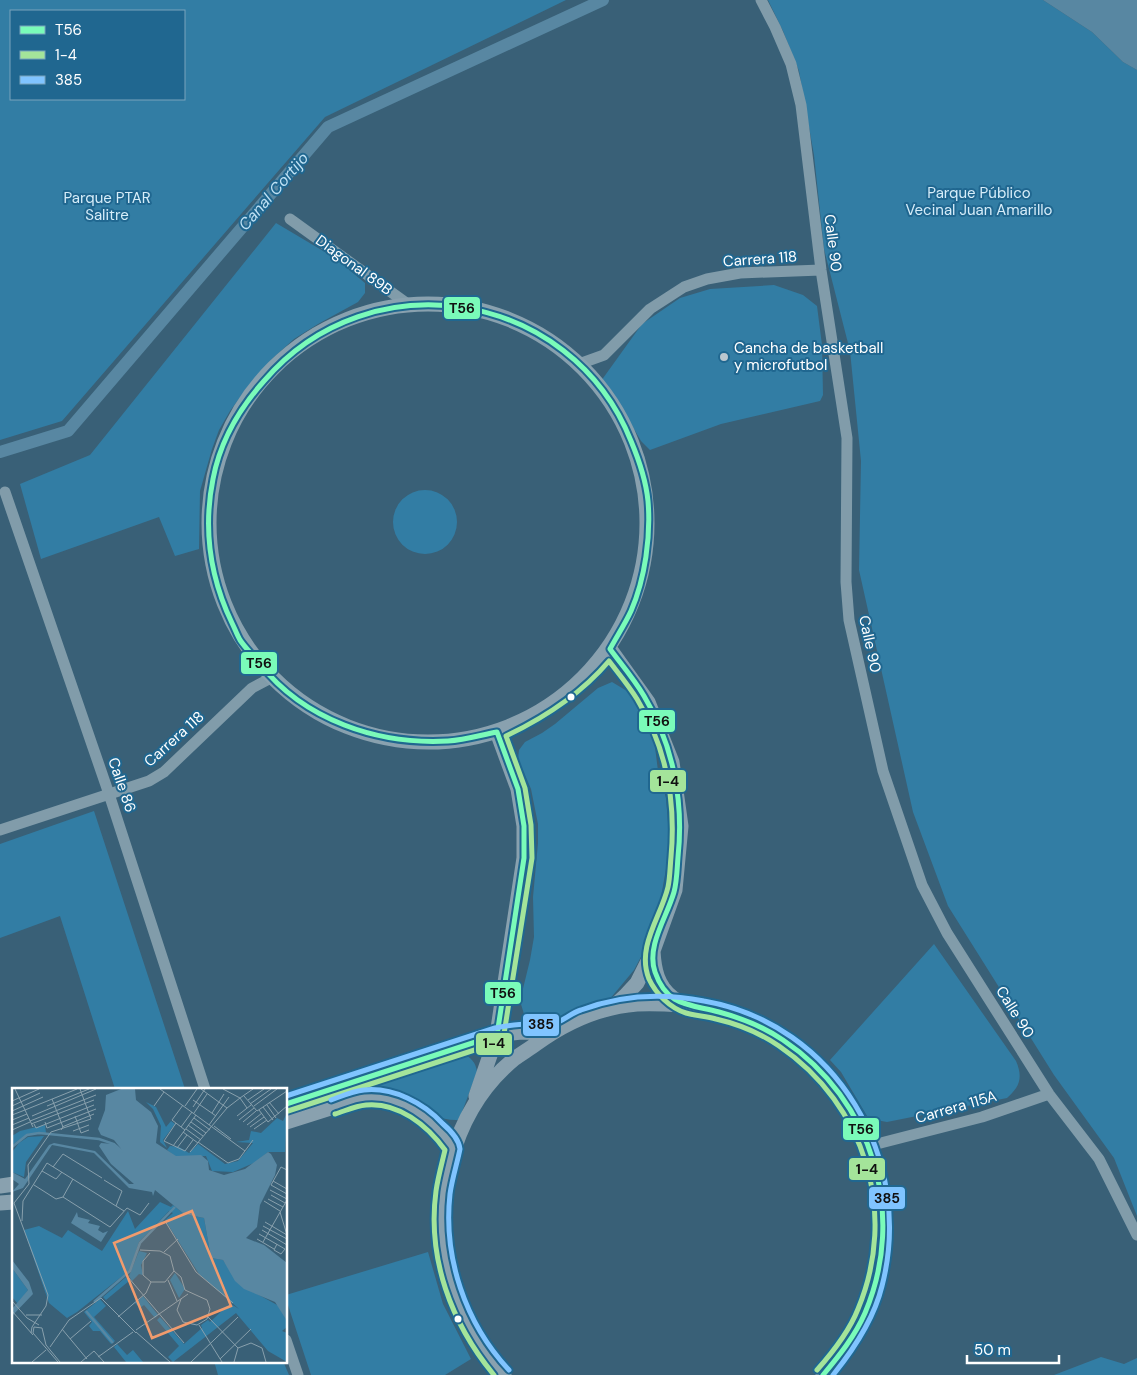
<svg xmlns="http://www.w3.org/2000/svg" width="1137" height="1375" font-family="'DM Sans',sans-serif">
<rect width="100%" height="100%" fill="#396077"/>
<path fill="#327da4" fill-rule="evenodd" d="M0 0H566L325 117 62 421 0 440ZM11 11H184V99H11Z
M768 0H1043L1092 32 1123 62 1137 70V1216L1114 1158 1054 1075 948 906 913 812 859 570 861 461 850 351 824 249 814 155 799 71 783 31Z
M276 223 335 258 365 283V293L358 302 318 324 294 339 273 358 249 385 230 411 219 430 212 449 200 491 199 549 175 556 159 517 41 559 20 484 90 455Z
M774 285 803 295 817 306 822 345 823 395 820 401 721 424 650 450 641 441 623 410 601 381 642 324 680 298 710 289Z
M393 522a32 32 0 1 1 64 0a32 32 0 1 1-64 0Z
M612 682 627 691 643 713 654 739 658 771 666 798 670 847 659 908 652 936 634 970 609 1000 561 1017 537 1019 524 1014 520 1001 530 960 534 937 533 897 538 843V824L531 789 518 759 519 750 525 742 542 733 555 724 598 688Z
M94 811 185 1089H115L60 916 0 938V844Z
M934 944 1016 1061C1023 1077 1020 1087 1007 1098L887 1122 876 1120 867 1116 841 1072 830 1060Z
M462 1053C471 1057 476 1063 477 1072L459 1120C422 1122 413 1085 372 1089L371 1081Z
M428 1252 443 1304 471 1359 445 1375H311L286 1299V1295Z
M1101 1357 1124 1364 1137 1358V1375H1054Z
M214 1361H283L289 1375H218Z"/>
<path fill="#5887a2" d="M1043 0H1137V70L1123 62 1092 32Z"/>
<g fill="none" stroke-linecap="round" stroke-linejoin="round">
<path stroke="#5887a2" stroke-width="12" d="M0 452 68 431 328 127 603 0"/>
<path stroke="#819caa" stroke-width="11" d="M761 0 775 27 791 64 801 105 821 270 847 438 846 582 849 620 883 771 922 885 947 933 1049 1094 1099 1159 1137 1235
M290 219 409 305
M579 364 604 355 650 309 684 287 707 279 740 273 821 270
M5 492 109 794 205 1089
M0 830 149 781 164 772 252 688 271 678
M869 1146 982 1117 1049 1094
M286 1340 298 1375"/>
<path stroke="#89a1af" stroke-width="15" d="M209 523a219 219 0 1 1 438 0a219 219 0 1 1-438 0Z
M610 649 648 702 672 762 681 826 675 890 653 951 637 983 625 996 612 1008
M653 951C654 969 657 986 673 998 687 1008 703 1008 719 1012 742 1017 766 1028 785 1041 881 1107 913 1235 853 1336 844 1350 834 1363 823 1375
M476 1096 497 1035 524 858V826L518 789 497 732
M286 1104 497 1035C515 1032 532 1031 551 1033
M286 1122 365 1097 384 1098 402 1103 423 1115 443 1133 453 1148
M0 1186 14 1184
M0 1203 14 1202
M504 1375C481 1354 460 1314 451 1284 429 1206 450 1112 514 1059 521 1054 529 1049 536 1044 566 1022 600 1007 637 1004 653 1003 668 1004 683 1005"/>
<defs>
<path id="bus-1" d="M286 1104 497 1035 524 858V826L518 789 497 732C481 735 465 740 448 741 378 745 304 720 260 664 254 656 246 649 240 640 237 635 235 629 232 623 210 577 203 529 213 479 220 442 239 409 264 381 370 257 571 290 631 441 639 460 646 481 648 501 651 536 645 579 631 611 625 624 617 636 610 649 621 664 634 679 644 696 673 744 684 801 678 857 677 869 677 881 674 892 667 917 646 946 655 972 667 1007 690 1004 719 1012 741 1018 764 1027 783 1040 873 1100 907 1214 865 1313 855 1336 839 1356 823 1375"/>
<path id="bus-2" d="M288 1111 499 1042 503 1040 532 858 531 825 525 788 506 736C546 717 581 694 609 661 619 674 629 686 637 699 666 747 676 802 671 857 670 867 670 878 668 887 661 917 636 947 649 979 656 994 670 1008 686 1013 696 1016 706 1016 716 1019 738 1024 760 1033 779 1046 866 1105 898 1213 858 1309 849 1332 833 1352 817 1370
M335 1114C345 1111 355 1106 366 1105 398 1102 427 1125 445 1150 442 1163 438 1177 436 1191 427 1258 451 1323 494 1375"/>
<path id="bus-3" d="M286 1096 495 1028C506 1026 517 1024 528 1024 536 1023 544 1026 551 1025 562 1022 571 1013 581 1010 621 995 664 993 704 1001 836 1024 915 1159 882 1286 874 1319 854 1349 833 1375
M331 1100C342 1096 353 1091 364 1090 393 1087 424 1103 443 1124 450 1130 459 1140 460 1149 457 1164 452 1179 450 1194 443 1257 465 1323 509 1370"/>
</defs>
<use href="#bus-1" stroke="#206790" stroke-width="9"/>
<use href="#bus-2" stroke="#206790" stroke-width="9"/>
<use href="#bus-3" stroke="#206790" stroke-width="9"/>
<use href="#bus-1" stroke="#7afbb9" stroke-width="5"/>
<use href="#bus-2" stroke="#a4e49a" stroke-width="5"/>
<use href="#bus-3" stroke="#80c4ff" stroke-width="5"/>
</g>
<circle fill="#bac7cf" stroke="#206790" stroke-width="2" cx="724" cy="357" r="5"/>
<g fill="#fff" stroke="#206790" stroke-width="2">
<circle cx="571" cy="697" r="4.5"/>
<circle cx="458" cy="1319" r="4.5"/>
</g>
<g text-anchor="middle" stroke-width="4" stroke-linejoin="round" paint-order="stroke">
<g font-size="15" fill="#d6edf9" stroke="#206790">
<text x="979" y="198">Parque Público<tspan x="979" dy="17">Vecinal Juan Amarillo</tspan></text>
<text x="107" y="203">Parque PTAR<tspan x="107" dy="17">Salitre</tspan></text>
</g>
<g font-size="15" fill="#fff" stroke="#206790">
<text transform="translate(833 243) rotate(83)" y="5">Calle 90</text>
<text transform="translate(760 259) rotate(-4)" y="5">Carrera 118</text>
<text transform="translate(354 265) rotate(36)" y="5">Diagonal 89B</text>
<text transform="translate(870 644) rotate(78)" y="5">Calle 90</text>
<text transform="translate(174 739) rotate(-42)" y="5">Carrera 118</text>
<text transform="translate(122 785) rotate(71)" y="5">Calle 86</text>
<text transform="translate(1015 1012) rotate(58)" y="5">Calle 90</text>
<text transform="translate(956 1107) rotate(-16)" y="5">Carrera 115A</text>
</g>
<g font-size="15" fill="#fff" stroke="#206790" text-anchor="start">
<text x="734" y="353">Cancha de basketball<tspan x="734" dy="17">y microfutbol</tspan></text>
</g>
<g font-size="16" font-style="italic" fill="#c0e2f5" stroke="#206790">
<text transform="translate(273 191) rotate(-49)" y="6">Canal Cortijo</text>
</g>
</g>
<g transform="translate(12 1088)">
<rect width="275" height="275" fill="#396077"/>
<path d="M134 14 144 19 154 39 159 33 163 36 151 52 155 60 148 54 149 38 141 21ZM275 25 273 64H256L244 74 221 84 200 83 194 68 164 69 155 62 158 58 167 59 177 65 186 56 213 76 226 73 241 55 224 54 237 52 239 43 249 45 265 30 271 33ZM33 37 34 45 16 46 0 57V48L8 43ZM32 48 14 74 12 89 0 84V64L7 55 16 49ZM148 114 159 119 161 117 172 126 192 130 199 170 211 172 227 196 267 218 275 233V239L270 243 275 245V274L256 263 224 225 161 274 156 269 167 258 145 232 148 229 172 256 190 240 189 237 196 232 198 234 215 218 219 216 227 221 187 186 153 132 161 125 157 123 127 154 118 182 65 224 55 230 37 215 12 142 27 138 50 150 56 142 90 163 116 123 123 141ZM127 163 135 165 129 177 131 187 127 186 120 193 117 188ZM0 180 16 202 6 216 0 209ZM163 185 173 201 167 210 158 192ZM114 189 117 193 94 212 91 209ZM131 208 146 227 143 230 132 217 128 220 123 215ZM88 211 94 218 82 229 103 253 99 256 88 243H81L77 238 80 234 72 224ZM105 256 115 267 121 262 131 274H114L102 259Z" fill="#327da4"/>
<path d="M109 1H123L124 12 139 24 146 38 144 55 164 68 189 67 196 73 197 82 212 87 233 81 256 64 259 66 265 77 263 87 248 117 245 139 234 150 252 157 275 175V233L263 214 232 201 223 193 211 172 199 170 192 130 172 126 143 102 141 108 140 104 117 100 82 65 40 57 11 100 0 104 7 96 0 91V84L13 91 37 57 42 55 83 63 117 96H122L99 76 87 58 89 55 101 56 110 62 102 52 89 47 86 41 93 22 94 7ZM65 124 66 129 78 132 76 135 88 138 86 142 91 145 96 143 89 154 59 135ZM0 172 17 194 21 206 0 228V221L16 202 0 180Z" fill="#5887a2"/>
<path fill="none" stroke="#5887a2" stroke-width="2.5" d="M0 59 15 47 27 45 87 51 102 56 111 64M82 214 118 183 128 155 163 119M74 223 101 255"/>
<path fill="none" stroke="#88a0ad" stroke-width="1" d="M3 1 13 22 65 1M148 1 233 63M189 1 215 20M211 1 228 10 241 1M232 8 245 23 275 3M40 11 51 39 49 42M181 12 204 28M236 12 252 1M0 13 27 1M257 14 267 26M238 16 259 1M171 17 160 32 173 42M255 17 264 30M0 18 28 5M35 18 77 1M142 18 152 4M173 18 185 1M242 18 265 1M181 19 193 1M251 19 261 32M247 22 256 34 275 18M0 23 31 9M182 25 195 6M200 25 212 6M0 27 13 22 21 39M20 28 84 1M63 28 69 45 77 42M225 28 239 17M182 30 198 42M0 32 15 26M227 32 242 20M18 33 84 7M33 34 35 40 84 21M179 34 194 45M231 34 244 23M164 35 152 53 173 63 181 52M19 36 82 12M22 36 24 40 82 17M0 37 17 30M176 37 191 48M197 37 217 9M235 37 250 25M202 38 219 51M50 39 82 26M169 39 180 24M238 39 252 29M174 41 189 52M242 41 255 32M0 42 18 34M61 43 77 37M171 44 186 55M186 54 216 75 227 71 241 52M161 58 184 27M165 60 175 47M178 64 215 20 228 10 235 20M41 79 51 66 90 90M275 82 269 79 259 97 275 106M30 83 44 91 50 84M61 91 51 109 98 139 115 120 128 127 137 115M92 92 110 103 104 118M261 93 275 101M22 97 44 111 51 109M258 102 275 111M259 107 273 115M256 111 271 119M252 113 268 123M268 124 275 147M10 133 11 113 35 75 112 123M153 133 184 184 221 215M253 134 275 147M251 138 275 151M250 142 275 157M247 146 273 161M245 151 262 161M251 154 275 112M265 156 262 162 269 166 273 161M128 162 148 163 158 168 162 183 153 194H139L131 187V173L138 165M152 164 166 151M162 183 169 189 173 202M116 189 172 255M156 192 165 213M89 210 124 245M169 211 165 222 171 234 185 237 195 231 198 221 195 212 173 202M0 213 15 230 27 237M0 223 21 247M14 227H30M106 229 134 205 139 194M196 229 226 260M187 237 210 274M50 241 75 271M124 242 176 206M124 244 158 274M19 245 20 239 34 218 36 207 2 115 17 96 16 77 39 44 79 31 68 1M58 251 79 233M38 259 57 232 89 210M86 269 121 244M208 271 239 241M20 274 34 262M46 274 21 245 22 239 30 240 34 257 48 274M69 274 82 263 92 274M179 274 226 229M222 274 226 260 239 255 250 260 254 274"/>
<path fill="#f19b6d" fill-opacity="0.15" stroke="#f19b6d" stroke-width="2.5" d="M180 123 219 218 140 250 102 155Z"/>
<rect width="275" height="275" fill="none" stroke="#fff" stroke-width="2.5"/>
</g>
<g stroke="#206790" stroke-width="2">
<rect x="443" y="296" width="38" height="24" rx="5" fill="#7afbb9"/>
<rect x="240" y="651" width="38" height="24" rx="5" fill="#7afbb9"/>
<rect x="638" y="709" width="38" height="24" rx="5" fill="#7afbb9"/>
<rect x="649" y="769" width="38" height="24" rx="5" fill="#a4e49a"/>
<rect x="484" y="981" width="38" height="24" rx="5" fill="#7afbb9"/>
<rect x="522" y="1013" width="38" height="24" rx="5" fill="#80c4ff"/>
<rect x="475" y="1032" width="38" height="24" rx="5" fill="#a4e49a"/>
<rect x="842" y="1117" width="38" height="24" rx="5" fill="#7afbb9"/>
<rect x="848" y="1157" width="38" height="24" rx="5" fill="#a4e49a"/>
<rect x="868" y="1186" width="38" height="24" rx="5" fill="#80c4ff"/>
</g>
<g font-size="14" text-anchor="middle" font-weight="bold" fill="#111">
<text x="462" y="313">T56</text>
<text x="259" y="668">T56</text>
<text x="657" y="726">T56</text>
<text x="668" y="786">1-4</text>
<text x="503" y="998">T56</text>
<text x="541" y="1029">385</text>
<text x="494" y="1048">1-4</text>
<text x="861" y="1134">T56</text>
<text x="867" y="1174">1-4</text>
<text x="887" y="1203">385</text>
</g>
<rect x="10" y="10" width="175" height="90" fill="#206790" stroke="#79a4bc"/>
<rect x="20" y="26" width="25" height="8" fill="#7afbb9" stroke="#79a4bc"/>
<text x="55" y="35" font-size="15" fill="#ffffff">T56</text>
<rect x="20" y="51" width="25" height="8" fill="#a4e49a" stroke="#79a4bc"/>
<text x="55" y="60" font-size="15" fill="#ffffff">1-4</text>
<rect x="20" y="76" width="25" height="8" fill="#80c4ff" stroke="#79a4bc"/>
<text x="55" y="85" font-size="15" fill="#ffffff">385</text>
<path d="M967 1355v8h92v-8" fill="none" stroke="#ffffff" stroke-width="2.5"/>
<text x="974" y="1355" font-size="15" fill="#ffffff" stroke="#206790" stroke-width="4" paint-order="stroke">50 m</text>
</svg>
